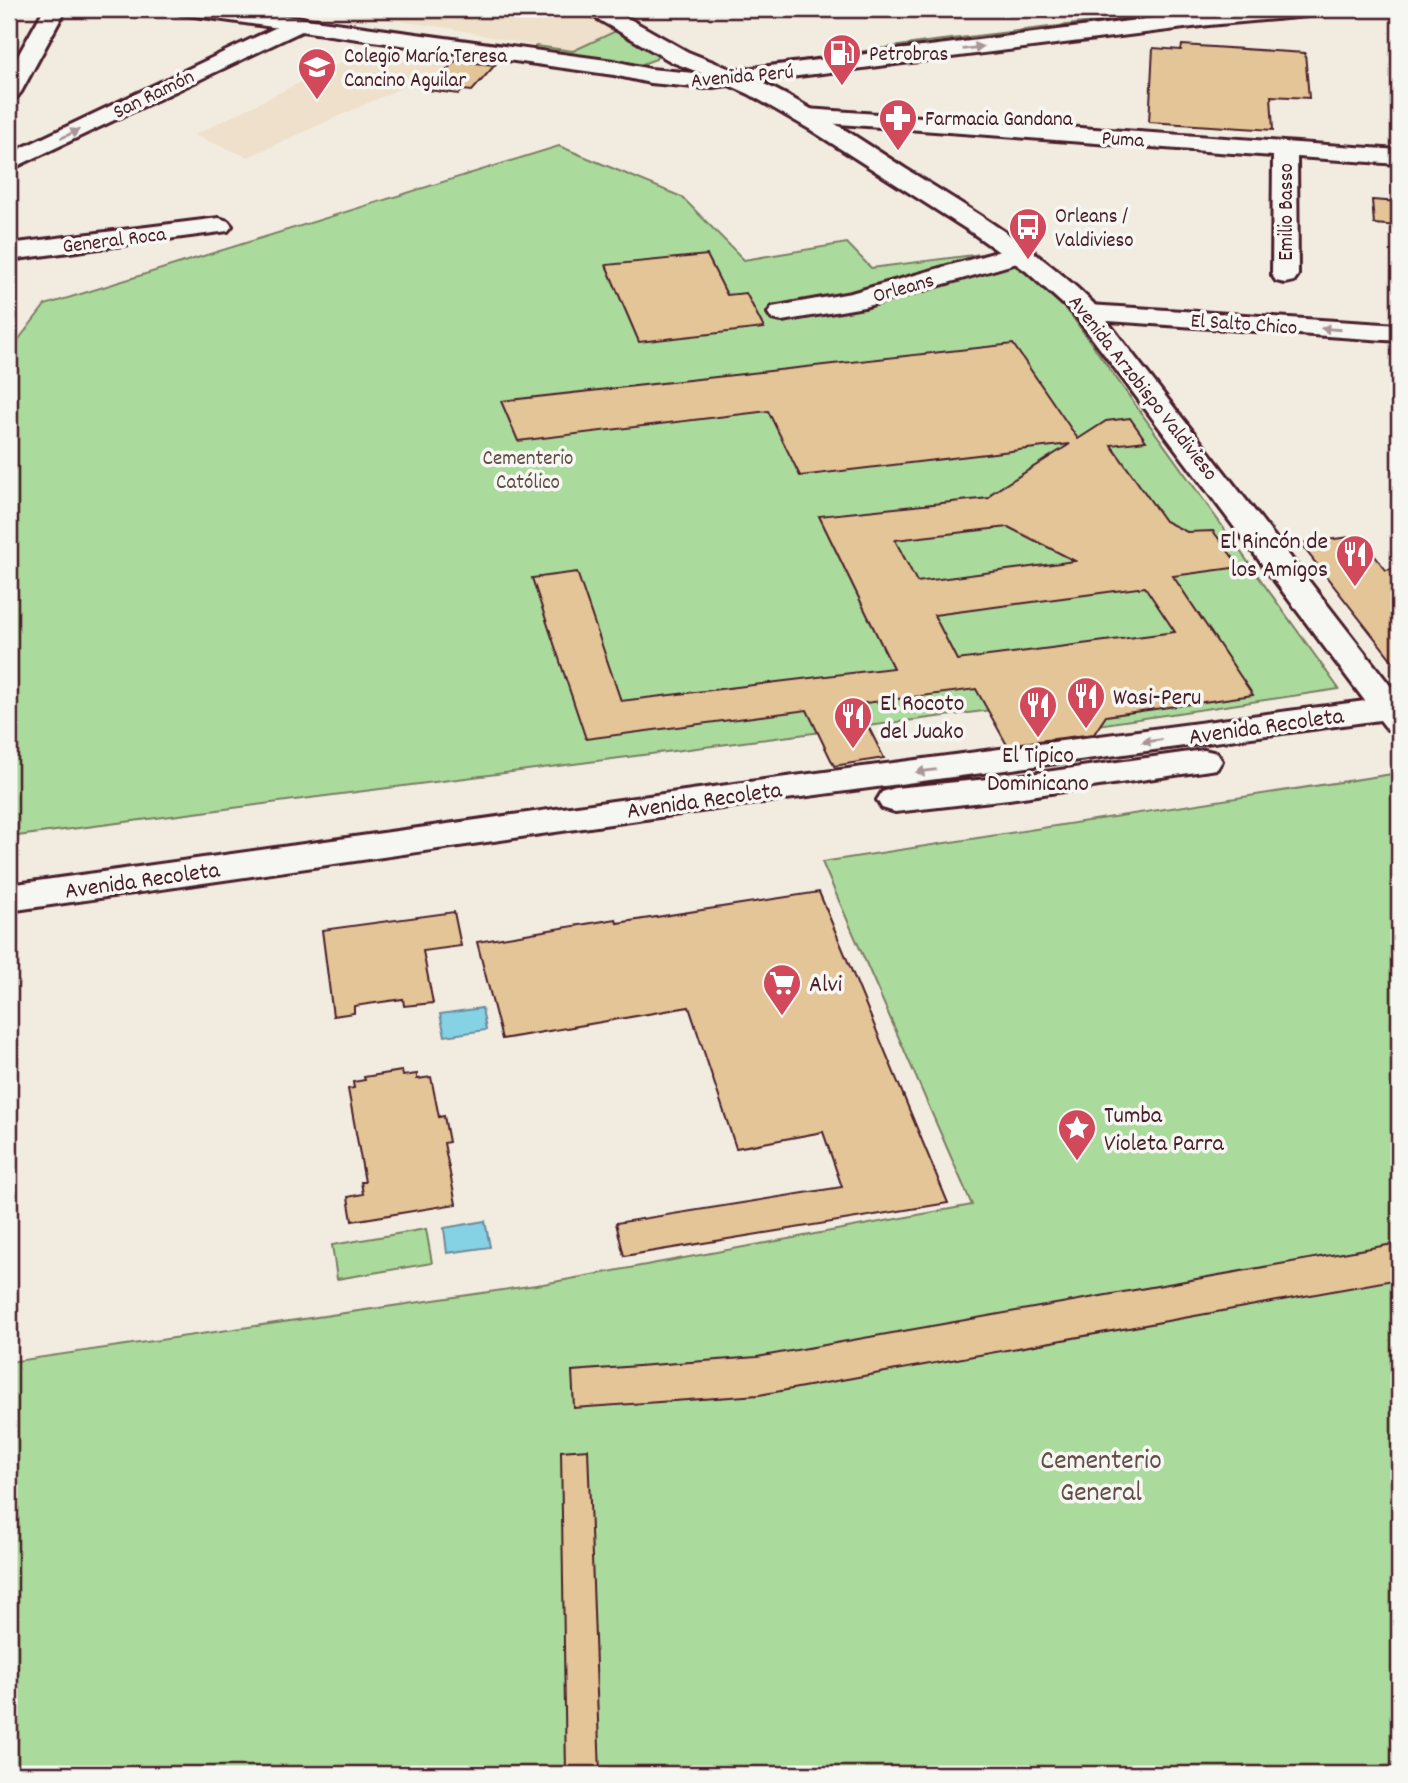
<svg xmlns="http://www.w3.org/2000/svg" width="1408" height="1783" font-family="Dekko,sans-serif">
<rect width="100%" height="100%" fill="#f2ece0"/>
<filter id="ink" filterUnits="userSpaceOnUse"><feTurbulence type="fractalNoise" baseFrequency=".0143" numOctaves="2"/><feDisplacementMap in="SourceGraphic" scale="14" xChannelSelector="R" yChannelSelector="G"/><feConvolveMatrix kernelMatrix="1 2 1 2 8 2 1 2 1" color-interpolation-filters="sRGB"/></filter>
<g filter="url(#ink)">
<path fill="#eee0ca" d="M339 9H578L618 30 573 51 566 49 560 51 448 28 335 12Z
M366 50 447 60 446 68 248 157 194 135Z"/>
<path fill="#abdb9c" stroke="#7a7d64" stroke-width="2" d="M1200 9H1299L754 71 777 64 926 42Z
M618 30 660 51 656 59 637 66 526 54 536 46 573 51Z
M559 146 682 197 744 260 847 243 871 268 997 252 1053 290 1339 689 1098 725 1084 698 9 837V352L45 305Z
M1399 773V1774H9V1362L543 1284 972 1205 822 862Z
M426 1229 432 1263 337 1279 332 1245Z"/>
<path fill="#85d2e5" stroke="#6d8a9b" stroke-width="2" d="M482 1008 486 1030 445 1036 440 1014Z
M485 1221 490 1247 447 1253 444 1228Z"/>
<path fill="#e3c597" stroke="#4a1f2b" stroke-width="2" fill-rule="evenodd" d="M1182 45 1305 53 1309 98 1271 96 1273 130 1149 122 1153 48 1181 50Z
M455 61 495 65 472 91 463 90 459 94 428 90Z
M1372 200 1399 202V226L1374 224Z
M707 255 727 295 746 293 764 328 639 342 606 265Z
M1013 344 1078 439 1106 421 1130 418 1146 441 1111 445 1165 521 1187 532 1213 531 1240 567 1173 576 1253 695 1106 716 1094 734 1007 745 976 689 857 704 884 758 834 766 807 710 586 739 532 578 577 572 621 701 893 668 819 516 989 498 992 493 1070 444 800 476 768 411 518 441 501 401ZM1008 527 1075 561 917 582 895 540ZM1145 587 1175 632 957 660 934 615Z
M1359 536 1386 570 1399 568V669L1300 543Z
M819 892 948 1203 624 1256 616 1223 842 1187 823 1132 736 1148 689 1007 502 1039 477 942 616 919 617 923Z
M454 912 461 946 423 951 433 1003 404 1006 403 999 354 1006V1013L333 1016 322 930Z
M402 1071 403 1076 417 1074V1079L431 1077 439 1117 444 1116 449 1142 444 1143 456 1204 352 1221 348 1197 363 1194 361 1182H365L348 1089 354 1088 353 1082 365 1080 364 1077Z
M1399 1243V1279L759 1395 574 1408 572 1371 757 1357Z
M588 1449 600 1774H566L561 1451Z"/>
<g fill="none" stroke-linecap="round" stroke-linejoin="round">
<defs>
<path id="minor" d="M44 9H66L21 92 17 97 9 99V72Z
M586 9H612L688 52 743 74 746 79 743 84 735 86 672 62 589 14Z
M298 17 306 19 309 24 306 29 9 170V154Z
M806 109 1399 150V164L1297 157 1298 275 1294 281 1285 283 1276 281 1272 275 1273 156 798 121 794 116 798 111Z
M219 218 228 221 232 226 228 231 9 260V244Z
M1022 245 1031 247 1035 253 1031 259 864 307 782 321 772 319 768 313 772 307 851 293Z
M1089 305 1399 325V341L1079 319 1075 313 1079 307Z"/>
<path id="major" d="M177 9H233L614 61 650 69 705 74 1209 11 1330 9 1327 14 1319 15 1209 25 758 81C810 105 857 138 906 169 972 210 1037 248 1093 303L1399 697V733L1387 729 1380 720 749 804 9 911V885L749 782 1365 701 1074 314 1026 271 974 234 811 130 749 94 729 85 705 88 650 83 614 75 188 15 180 14Z
M1204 750 1217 753 1222 761 1217 769 1009 799 895 812 882 808 877 800 882 792 895 788 1009 777Z"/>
</defs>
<use href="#minor" stroke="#4a1f2b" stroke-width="6"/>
<use href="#major" stroke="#4a1f2b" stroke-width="6"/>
<use href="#minor" fill="#f6f6f2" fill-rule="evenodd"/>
<use href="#major" fill="#f6f6f2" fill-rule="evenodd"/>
</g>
<defs><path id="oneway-solid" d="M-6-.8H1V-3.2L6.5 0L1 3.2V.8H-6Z" transform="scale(1.75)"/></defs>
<g fill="#a99598">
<use href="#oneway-solid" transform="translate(973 48) rotate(-7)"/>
<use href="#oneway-solid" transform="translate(70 134) rotate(-26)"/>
<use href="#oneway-solid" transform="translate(1331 329) rotate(-176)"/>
<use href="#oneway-solid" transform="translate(1152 741) rotate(172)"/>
<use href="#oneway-solid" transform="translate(926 771) rotate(173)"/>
</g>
</g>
<defs>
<symbol id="fuel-pin" viewBox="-11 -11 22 30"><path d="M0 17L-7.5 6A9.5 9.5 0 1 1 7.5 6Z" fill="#d1495b" stroke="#f6f6f2"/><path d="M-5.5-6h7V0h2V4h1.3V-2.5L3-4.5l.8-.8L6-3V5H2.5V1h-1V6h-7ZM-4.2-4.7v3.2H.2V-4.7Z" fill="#fff"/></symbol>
<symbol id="school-pin" viewBox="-11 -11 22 30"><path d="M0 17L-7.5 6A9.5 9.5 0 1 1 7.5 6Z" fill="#d1495b" stroke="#f6f6f2"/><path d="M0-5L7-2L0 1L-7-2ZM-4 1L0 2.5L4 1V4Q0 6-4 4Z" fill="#fff"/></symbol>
<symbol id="pharmacy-pin" viewBox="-11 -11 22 30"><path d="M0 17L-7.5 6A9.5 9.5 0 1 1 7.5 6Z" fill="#d1495b" stroke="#f6f6f2"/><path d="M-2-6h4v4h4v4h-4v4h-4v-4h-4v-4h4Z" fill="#fff"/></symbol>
<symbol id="bus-pin" viewBox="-11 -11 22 30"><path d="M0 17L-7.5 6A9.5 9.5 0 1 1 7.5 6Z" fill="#d1495b" stroke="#f6f6f2"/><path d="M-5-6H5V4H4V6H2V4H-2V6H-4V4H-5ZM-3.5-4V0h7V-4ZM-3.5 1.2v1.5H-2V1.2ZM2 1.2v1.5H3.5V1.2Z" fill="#fff"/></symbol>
<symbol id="restaurant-pin" viewBox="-11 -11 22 30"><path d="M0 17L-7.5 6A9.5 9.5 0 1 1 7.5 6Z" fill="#d1495b" stroke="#f6f6f2"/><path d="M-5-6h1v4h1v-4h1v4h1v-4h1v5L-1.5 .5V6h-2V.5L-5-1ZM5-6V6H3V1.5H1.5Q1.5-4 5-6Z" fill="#fff"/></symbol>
<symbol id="supermarket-pin" viewBox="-11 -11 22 30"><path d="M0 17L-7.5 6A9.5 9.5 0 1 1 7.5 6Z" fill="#d1495b" stroke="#f6f6f2"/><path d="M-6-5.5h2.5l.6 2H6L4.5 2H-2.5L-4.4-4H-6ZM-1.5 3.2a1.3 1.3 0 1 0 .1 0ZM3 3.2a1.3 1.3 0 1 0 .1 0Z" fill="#fff"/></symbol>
<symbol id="sight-pin" viewBox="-11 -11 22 30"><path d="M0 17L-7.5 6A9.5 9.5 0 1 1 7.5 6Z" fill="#d1495b" stroke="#f6f6f2"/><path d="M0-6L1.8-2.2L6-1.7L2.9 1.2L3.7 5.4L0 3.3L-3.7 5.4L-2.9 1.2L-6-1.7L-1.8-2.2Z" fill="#fff"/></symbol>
</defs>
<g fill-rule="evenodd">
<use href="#fuel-pin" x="820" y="31" width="44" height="60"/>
<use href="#school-pin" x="295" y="45" width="44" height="60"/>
<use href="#pharmacy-pin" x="876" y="96" width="44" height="60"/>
<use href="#bus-pin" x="1006" y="205" width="44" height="60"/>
<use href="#restaurant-pin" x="1333" y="532" width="44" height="60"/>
<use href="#restaurant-pin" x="1064" y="674" width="44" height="60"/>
<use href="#restaurant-pin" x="1016" y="683" width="44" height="60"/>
<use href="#restaurant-pin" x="831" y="694" width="44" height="60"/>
<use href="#supermarket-pin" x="760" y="961" width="44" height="60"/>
<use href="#sight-pin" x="1055" y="1106" width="44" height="60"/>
</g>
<g text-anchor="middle" stroke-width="7" stroke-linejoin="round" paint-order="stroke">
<g font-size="21" fill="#4a1f2b" stroke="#f6f6f2" text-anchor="start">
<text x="869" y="60">Petrobras</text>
<text x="344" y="62">Colegio María Teresa<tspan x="344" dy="24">Cancino Aguilar</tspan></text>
<text x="925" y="125">Farmacia Gandana</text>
<text x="1055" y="222">Orleans /<tspan x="1055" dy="24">Valdivieso</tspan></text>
</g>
<g font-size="21" fill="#4a1f2b" stroke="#f6f6f2">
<text transform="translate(742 75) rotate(-5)" y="7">Avenida Perú</text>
<text transform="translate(153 93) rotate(-26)" y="7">San Ramón</text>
<text transform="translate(1123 138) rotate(4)" y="7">Puma</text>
<text transform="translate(1285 212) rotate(-90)" y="7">Emilio Basso</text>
<text transform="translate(114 239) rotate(-7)" y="7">General Roca</text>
<text transform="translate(903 287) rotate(-16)" y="7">Orleans</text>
<text transform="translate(1244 323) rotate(4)" y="7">El Salto Chico</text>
<text transform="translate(1144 387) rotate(52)" y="7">Avenida Arzobispo Valdivieso</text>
</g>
<g font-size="21" fill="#624e47" stroke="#f6f6f2">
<text x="528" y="464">Cementerio<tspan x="528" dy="24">Católico</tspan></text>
</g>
<g font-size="24" fill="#4a1f2b" stroke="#f6f6f2" text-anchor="start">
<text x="1328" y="548" text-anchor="end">El Rincón de<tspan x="1328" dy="28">los Amigos</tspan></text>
<text x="1113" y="704">Wasi-Peru</text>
<text x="880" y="710">El Rocoto<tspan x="880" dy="28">del Juako</tspan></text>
<text x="1038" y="762" text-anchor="middle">El Tipico<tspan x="1038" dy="28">Dominicano</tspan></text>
<text x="809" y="991">Alvi</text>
<text x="1104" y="1122">Tumba<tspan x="1104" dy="28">Violeta Parra</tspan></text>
</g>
<g font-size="24" fill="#4a1f2b" stroke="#f6f6f2">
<text transform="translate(1266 725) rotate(-8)" y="8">Avenida Recoleta</text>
<text transform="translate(704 799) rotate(-8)" y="8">Avenida Recoleta</text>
<text transform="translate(142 879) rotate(-8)" y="8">Avenida Recoleta</text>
</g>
<g font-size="28" fill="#624e47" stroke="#f6f6f2">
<text x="1101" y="1468">Cementerio<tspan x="1101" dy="32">General</tspan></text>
</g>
</g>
<rect width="1408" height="1783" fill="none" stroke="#f6f6f2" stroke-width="35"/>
<rect x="18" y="18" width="1373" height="1748" fill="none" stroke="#4a1f2b" stroke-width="2.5" filter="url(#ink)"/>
</svg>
